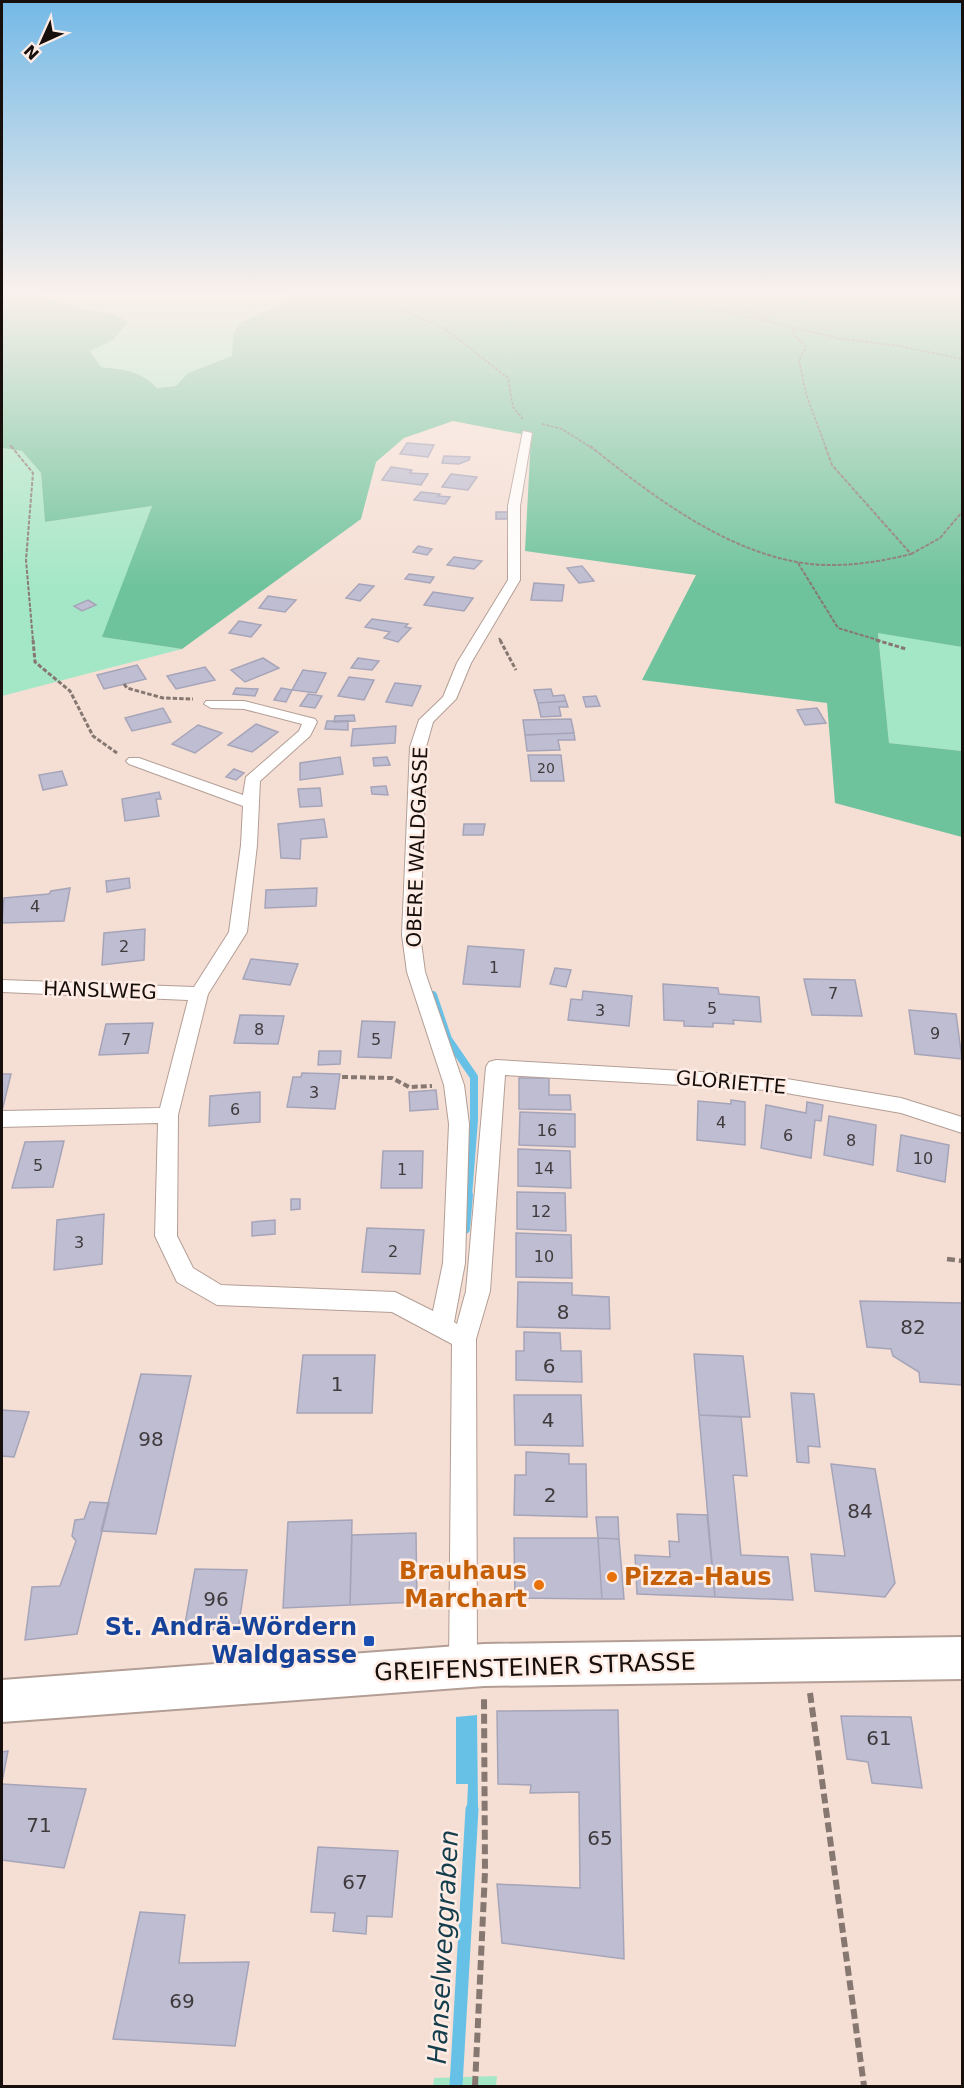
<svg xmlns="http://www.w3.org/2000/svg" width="964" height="2088" font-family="'DejaVu Sans',sans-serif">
<rect width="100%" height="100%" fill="#f5dfd5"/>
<path fill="#a4e7c6" d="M39 294H289L288 302 241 322 233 333 232 356 188 373 176 386 157 388C140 370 123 370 101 367L90 350 113 340 128 322 114 314 80 309Z
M2 448 22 451 41 473 45 522 152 506 103 637 182 649 2 696Z
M878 632 962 647V751L889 743Z
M497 2076 496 2086H433L434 2078Z"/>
<path fill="#6ec39c" d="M2 294H39L80 309 114 314 128 322 113 340 90 351 101 367C124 370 140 370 157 388L176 386 188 373 232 356 233 333 241 322 288 302 289 294H962V647L878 633 889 743 962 751V837L835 803 827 703 642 680 696 575 525 551 531 436 453 421 404 438 376 462 361 519 182 649 102 637 152 506 45 522 41 473 22 451 2 448Z"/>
<path fill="#67c1e6" d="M477 1715 478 1809H467L468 1784H456V1717Z"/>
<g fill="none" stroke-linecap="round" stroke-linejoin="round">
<path stroke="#67c1e6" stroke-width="8" d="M433 995 448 1039 474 1077V1120L468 1197"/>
<path stroke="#67c1e6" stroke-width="10" d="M465 1229 468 1195"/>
<path stroke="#67c1e6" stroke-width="13" d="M456 2086 472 1809"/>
</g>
<path fill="#bebdd1" stroke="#a6a4b8" stroke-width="1.5" d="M407 443 434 445 428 457 400 454Z
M444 456 470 457 469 460 459 464 442 463Z
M391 467 412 470 410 473 428 474 421 485 382 480Z
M451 474 477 477 468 490 442 487Z
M421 492 440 494 438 496 450 497 445 504 414 500Z
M496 512H510V519H496Z
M418 546 432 549 427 555 413 552Z
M454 557 482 561 474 569 447 565Z
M582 566 594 581 579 583 567 568Z
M409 574 434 577 430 583 405 579Z
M534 583 564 585 562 601 531 600Z
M359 584 374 586 360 601 346 598Z
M433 592 473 598 464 611 424 605Z
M268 596 296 600 285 612 259 608Z
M88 600 96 605 82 611 74 606Z
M372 619 408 624 405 627 411 628 398 642 384 638 390 632 365 627Z
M239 621 261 625 251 637 229 633Z
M263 658 279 668 245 682 231 670Z
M358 658 379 661 372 670 351 668Z
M137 665 146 679 104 689 97 675Z
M205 667 215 680 176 689 167 676Z
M303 670 326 673 316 693 292 690Z
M349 677 374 680 364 700 338 696Z
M395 683 421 686 412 706 386 702Z
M236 688 258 689 255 696 233 694Z
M281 688 292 690 286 702 274 700Z
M551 689 553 696 564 695 566 701 538 703 534 690Z
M308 694 322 696 315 708 300 706Z
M596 696 600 706 586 707 583 697Z
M566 701 568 707H559L561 716 541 717 538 703Z
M163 708 171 722 132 731 125 718Z
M817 708 826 723 805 725 797 710Z
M354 715 355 721 334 722 335 716Z
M571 719 574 733 525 735 523 720Z
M327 721H348V730L325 729Z
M256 724 278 732 252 752 228 745Z
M198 725 222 733 195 753 172 744Z
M396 726 395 743 351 746 353 729Z
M574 733 575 740H558L560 750 527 751 525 735Z
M528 755H561L564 781H531Z
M340 757 343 774 300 780V763Z
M387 757 390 765 374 766 373 758Z
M234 769 244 773 236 780 226 777Z
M62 771 67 785 43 790 39 775Z
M386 786 388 795 372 794 371 787Z
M320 788 322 806 300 807 298 789Z
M159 792 161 799H156L159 816 125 821 122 799Z
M324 819 327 837 301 839 300 859 281 858 278 824Z
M464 824H485L483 835H463Z
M129 878 130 888 107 892 106 881Z
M70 888 64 921 2 923 4 898 49 894 51 891Z
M317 888 316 906 265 908 266 890Z
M145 929 144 960 102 965 104 933Z
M468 946 524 950 520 987 463 984Z
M251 959 298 964 290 985 243 979Z
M555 968 571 970 566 987 550 984Z
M804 979 855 980 862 1016 812 1015Z
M663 984 718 988 719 994 759 997 761 1022 733 1020 734 1024 713 1023V1027L684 1026V1021L664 1020Z
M583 991 632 996 629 1026 568 1020 571 999 582 1000Z
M909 1010 956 1014 962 1059 915 1054Z
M240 1015 284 1016 278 1044 234 1043Z
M362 1021 395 1022 391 1058 358 1057Z
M153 1023 148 1053 99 1055 106 1024Z
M319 1051H341L340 1064 318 1065Z
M302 1073 340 1074 335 1109 287 1107 293 1077H301Z
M2 1074H11L2 1111Z
M519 1078H549V1095H570L571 1110 519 1109Z
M436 1090 438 1109 410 1111 409 1092Z
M260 1092V1122L209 1126 210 1096Z
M731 1100 745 1102V1145L697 1140 698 1101 731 1104Z
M807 1102 823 1105 821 1121 815 1120 811 1158 761 1148 766 1105 806 1113Z
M520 1112 575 1114V1147L519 1145Z
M829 1116 876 1125 873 1165 824 1155Z
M901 1135 949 1145 945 1182 897 1171Z
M64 1141 53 1187 12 1188 25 1142Z
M518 1149 570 1151 571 1188 518 1186Z
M383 1151H423L422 1188H381Z
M517 1192 565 1193 566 1231 517 1229Z
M291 1199H300V1209L291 1210Z
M104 1214 102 1264 54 1270 57 1220Z
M275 1220V1234L252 1236V1222Z
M367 1228 424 1230 420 1274 362 1272Z
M516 1233 571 1235 572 1278 516 1277Z
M518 1282 572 1283V1295L609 1297 610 1329 517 1327Z
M860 1301 962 1303V1385L920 1382 919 1372 893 1356 891 1349 867 1347Z
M524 1332 560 1333 561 1351H581L582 1382 516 1380V1351H524Z
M694 1354 743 1356 750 1417 699 1415Z
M303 1355H375L372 1413H297Z
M141 1374 191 1376 156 1534 101 1531Z
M791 1393 814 1394 820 1447 808 1446 809 1463 797 1462Z
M514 1395H581L583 1446 515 1445Z
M2 1410 29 1412 14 1457 2 1456Z
M699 1415 741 1417 747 1476 733 1475 741 1555 788 1557 793 1600 715 1597Z
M526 1452 569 1454V1464H586L587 1517 514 1515 515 1475H526Z
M831 1464 875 1469 895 1583 885 1597 815 1591 811 1554 845 1556Z
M90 1502 109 1503 77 1634 25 1640 32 1587 60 1586 76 1541 72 1536 75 1520 84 1519Z
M677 1514 707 1515 715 1597 637 1594 635 1555 670 1557 669 1541 679 1542Z
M596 1517H618L619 1539 598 1538Z
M352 1520 350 1605 283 1608 288 1522Z
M416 1533 417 1602 350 1605 352 1535Z
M514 1538H598L602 1599 515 1598Z
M598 1538 619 1539 624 1599H602Z
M195 1569 247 1570 238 1630 184 1629Z
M618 1710 624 1959 502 1943 497 1884 580 1888 579 1792 530 1793 531 1785 498 1784 497 1711Z
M841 1716 911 1717 922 1788 872 1783 868 1762 847 1759Z
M8 1751 2 1782V1752Z
M2 1784 86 1789 64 1868 2 1860Z
M318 1847 398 1851 392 1917 367 1916 366 1934 333 1931 335 1913 311 1912Z
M140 1912 185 1915 179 1963 249 1962 235 2046 113 2039Z"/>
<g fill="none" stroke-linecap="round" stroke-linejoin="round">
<defs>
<path id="minor" d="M523 431 532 433 520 506V580L471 663 456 699 433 722 426 747 420 935 425 972 464 1085 469 1124 465 1263 454 1322 457 1324 466 1291 486 1067 489 1062 496 1060 769 1076 901 1098 962 1117V1133L901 1113 769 1090 505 1075 490 1291 476 1339 477 1666 473 1676 463 1680 453 1676 449 1666 452 1344 392 1312 217 1305 177 1282 155 1236 158 1123 2 1127V1111L160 1108 188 1000 2 992V980L194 987 229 932 241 845 243 806 129 764 126 761 129 758H139L243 795 246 777 299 731 302 724 244 709 211 708 204 704 206 701H244L315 719 317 722 310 736 260 781 257 845 247 932 208 994 178 1115 177 1236 193 1268 221 1285 395 1292 433 1311 443 1263 449 1124 444 1085 407 972 402 935 410 747 419 720 443 697 457 663 508 580V506Z"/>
<path id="secondary" d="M962 1637V1679L484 1686 2 1722V1680L484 1644Z"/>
</defs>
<use href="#minor" stroke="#b39e95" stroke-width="2"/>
<use href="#secondary" stroke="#b39e95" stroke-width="4"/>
<path stroke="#867871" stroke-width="1.5" stroke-dasharray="3 1.5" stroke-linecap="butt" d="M390 294 404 311 444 328 508 378 513 407 523 419
M650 294 842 339 900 346 962 359
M714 294 765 319 774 309 813 294
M792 327 795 336 806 347 799 360 806 394 826 448
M542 424 562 429 592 448
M10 445 12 448"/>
<path stroke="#867871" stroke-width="2" stroke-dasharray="4 1.5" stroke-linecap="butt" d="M11 446 33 473 26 560 33 641
M590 446C650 494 720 548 797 562 835 569 875 563 911 554L832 465 825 446
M911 554 940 538 962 512
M798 563 838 628 881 641
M499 638 501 641"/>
<path stroke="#867871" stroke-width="3" stroke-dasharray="4.5 2" stroke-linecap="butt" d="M33 640 35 662 70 691 93 736 117 753
M500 640 516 670
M876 640 906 649
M124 684 127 688 163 698 193 699"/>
<path stroke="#867871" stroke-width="4" stroke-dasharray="6 3" stroke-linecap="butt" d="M342 1077 392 1078 409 1087 432 1086"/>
<path stroke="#867871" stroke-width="4.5" stroke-dasharray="8 4" stroke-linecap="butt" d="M947 1259 962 1261"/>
<path stroke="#867871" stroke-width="6" stroke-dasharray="10 4.5" stroke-linecap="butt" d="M810 1693 864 2086
M475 2086 485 1872 484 1697"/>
<use href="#minor" fill="#fff" fill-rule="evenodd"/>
<use href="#secondary" fill="#fff" fill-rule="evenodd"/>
</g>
<linearGradient id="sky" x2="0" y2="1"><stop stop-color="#74b9e7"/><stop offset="0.5" stop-color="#faf1ec"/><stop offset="1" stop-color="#faf1ec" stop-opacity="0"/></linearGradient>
<rect width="964" height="587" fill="url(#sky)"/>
<g fill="#e8710a" stroke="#ffede5" stroke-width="2">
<circle cx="612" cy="1577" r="6"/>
<circle cx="539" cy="1585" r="6"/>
</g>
<rect fill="#1a4fb4" stroke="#ffede5" stroke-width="2" x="363" y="1635" width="12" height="12" rx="3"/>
<g text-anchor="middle" stroke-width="5" stroke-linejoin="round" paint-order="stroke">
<g font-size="14" fill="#403a3d">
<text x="546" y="773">20</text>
</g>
<g font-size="16" fill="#403a3d">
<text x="35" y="912">4</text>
<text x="124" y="952">2</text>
<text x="494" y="973">1</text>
<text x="833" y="999">7</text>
<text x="712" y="1014">5</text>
<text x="600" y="1016">3</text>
<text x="259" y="1035">8</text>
<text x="935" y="1039">9</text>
<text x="126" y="1045">7</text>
<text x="376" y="1045">5</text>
<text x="314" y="1098">3</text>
<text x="235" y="1115">6</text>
<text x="721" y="1128">4</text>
<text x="547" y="1136">16</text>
<text x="788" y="1141">6</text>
<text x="851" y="1146">8</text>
<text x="923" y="1164">10</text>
<text x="38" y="1171">5</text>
<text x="544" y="1174">14</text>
<text x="402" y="1175">1</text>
<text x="541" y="1217">12</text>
<text x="79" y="1248">3</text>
<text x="393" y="1257">2</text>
<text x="544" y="1262">10</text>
</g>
<g font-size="20" fill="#160f0c" stroke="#ffede5">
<text transform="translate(417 847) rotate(-88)" y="7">OBERE WALDGASSE</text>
<text transform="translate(100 990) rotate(2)" y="7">HANSLWEG</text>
<text transform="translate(731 1082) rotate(5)" y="7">GLORIETTE</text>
</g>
<g font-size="20" fill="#403a3d">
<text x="563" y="1319">8</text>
<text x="913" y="1334">82</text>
<text x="549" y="1373">6</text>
<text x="337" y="1391">1</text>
<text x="548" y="1427">4</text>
<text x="151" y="1446">98</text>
<text x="550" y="1502">2</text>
<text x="860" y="1518">84</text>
<text x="216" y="1606">96</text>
<text x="879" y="1745">61</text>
<text x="39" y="1832">71</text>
<text x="600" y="1845">65</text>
<text x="355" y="1889">67</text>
<text x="182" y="2008">69</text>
</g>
<g font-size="24" font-weight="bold" fill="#c56008" stroke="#ffede5" text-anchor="end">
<text x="527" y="1579">Brauhaus<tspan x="527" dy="28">Marchart</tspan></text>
<text x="624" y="1585" text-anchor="start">Pizza-Haus</text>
</g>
<g font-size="24" font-weight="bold" fill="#164399" stroke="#ffede5" text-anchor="end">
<text x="357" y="1635">St. Andrä-Wördern<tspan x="357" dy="28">Waldgasse</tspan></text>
</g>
<g font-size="24" fill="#160f0c" stroke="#ffede5">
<text transform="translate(535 1667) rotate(-2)" y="8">GREIFENSTEINER STRASSE</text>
</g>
<g font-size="26" font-style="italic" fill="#153e4d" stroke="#ffede5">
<text transform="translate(443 1947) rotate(-87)" y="9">Hanselweggraben</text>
</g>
</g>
<rect width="964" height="2088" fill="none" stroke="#160f0c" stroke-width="6"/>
<g transform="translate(42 42) rotate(225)" stroke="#ffede5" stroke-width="4.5" paint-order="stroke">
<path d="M0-4.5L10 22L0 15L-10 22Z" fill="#160f0c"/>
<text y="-9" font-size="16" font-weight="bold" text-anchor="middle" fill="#160f0c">N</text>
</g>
</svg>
